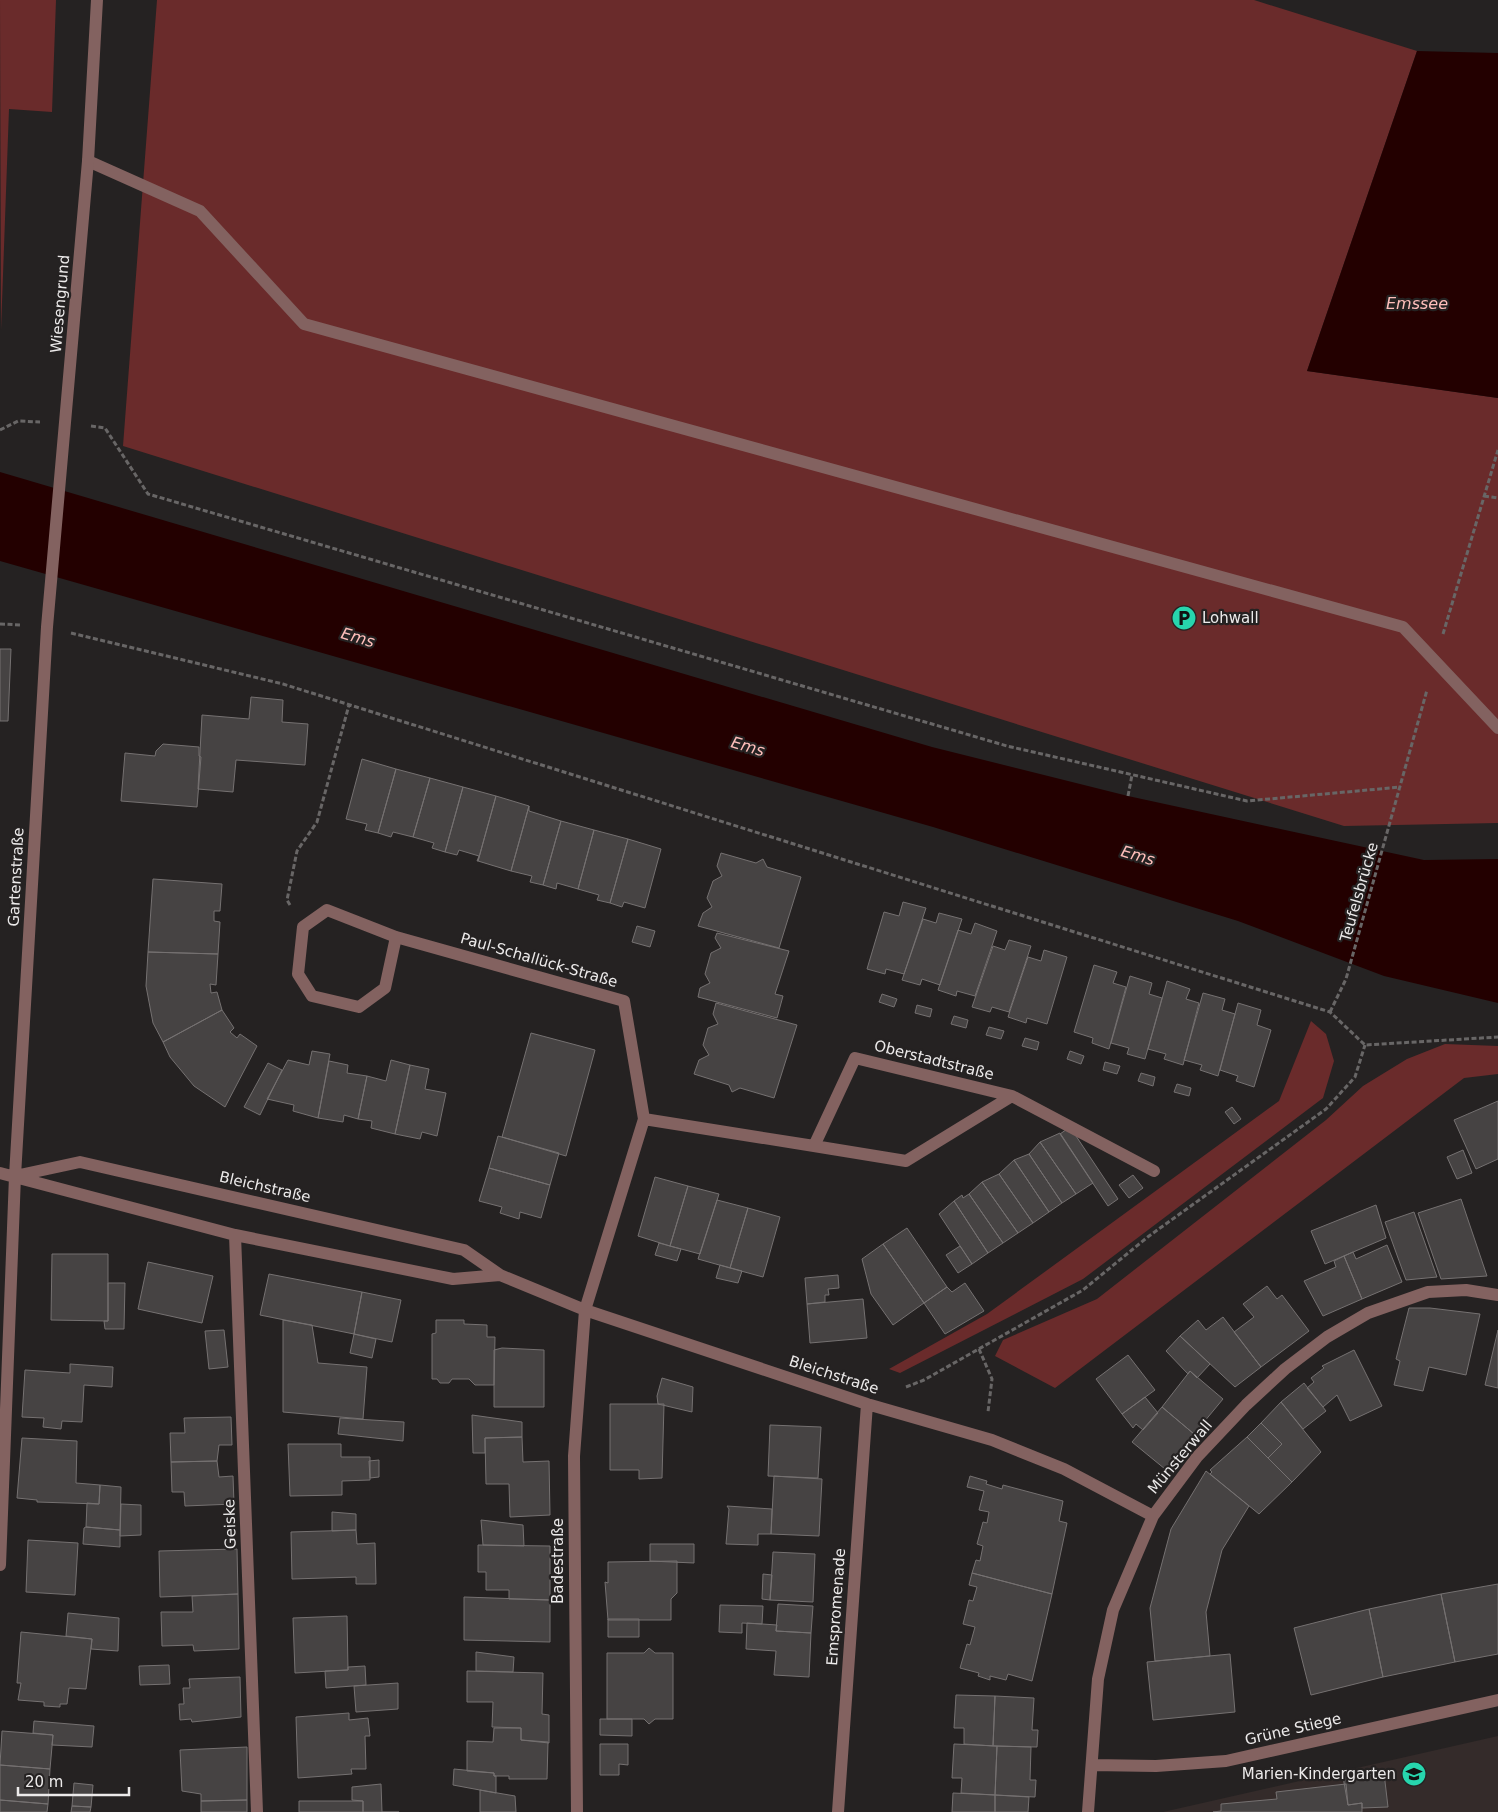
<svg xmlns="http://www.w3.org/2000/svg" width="1498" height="1812" font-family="'DejaVu Sans',sans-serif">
<rect width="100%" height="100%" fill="#252222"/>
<path fill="#342b2a" d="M1498 1736V1812H1163Z"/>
<path fill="#6a2b2b" d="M0 0H56L52 112 9 109 1 330Z
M157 0H1254L1417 51 1307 371 1498 398V823L1344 826 123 446Z
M1311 1021 1326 1034 1334 1061 1323 1098 1083 1279 900 1373 889 1369 987 1314 1279 1101Z
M1445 1044 1498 1046V1074L1464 1078 1055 1388 995 1356 1003 1340 1097 1299 1326 1120 1363 1086 1407 1059Z"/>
<path fill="#230000" d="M1417 51 1498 53V398L1307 371Z
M0 472 932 747 1128 796 1424 860 1498 859V1003L1384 976 1238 921 933 827 0 561Z"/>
<path fill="#464343" stroke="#757171" d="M0 649H11L8 721H0Z
M251 697 283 700 282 722 308 724 305 765 236 760 233 792 198 789 202 715 249 719Z
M163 744 199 747V756L201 757 197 807 121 801 125 753 155 756 156 751Z
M362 759 396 769 378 833 365 830 367 824 346 819Z
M396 769 430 778 413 837 393 832 391 837 378 833Z
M430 778 463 787 445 852 432 848 434 843 413 837Z
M463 787 496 796 478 861H477L479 856 459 850 457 855 445 852Z
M496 796 529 806 511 871 478 861Z
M529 806V811L561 821 543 885 530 882 532 876 511 871Z
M561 821 594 830 578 889 557 883 556 889 543 885Z
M594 830 628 839 610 903 597 900 599 895 578 889Z
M628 839 661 849 645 908 624 902 622 907 610 903Z
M721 853 756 863 763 859 767 867 801 877 779 948 698 926 703 913 712 907 707 898 713 881 722 876 717 866Z
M153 879 222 884 220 911H214V921L220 922 218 954 148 952Z
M903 902 926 908 904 974 886 969 885 974 867 969 884 912 899 916Z
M939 913 962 919 940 985 922 979 920 985 902 980 923 919 936 923Z
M975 923 997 931 975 996 957 991 956 996 938 990 958 930 971 934Z
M637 926 655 931 650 947 632 942Z
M717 933 789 951 775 994 783 996 777 1018 698 997 700 988 710 983 705 974 711 953 721 948 715 938Z
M1009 940 1031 946 1009 1012 992 1007 990 1012 972 1007 993 946 1005 950Z
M1044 950 1067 957 1047 1024 1027 1018 1026 1023 1008 1017 1028 957 1041 961Z
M148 952 218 954 216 985 210 984 211 993 217 992 222 1010 163 1042 153 1023 146 986Z
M1094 965 1117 972 1113 983 1126 987 1109 1049 1092 1043 1093 1038 1074 1032Z
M1130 976 1152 983 1149 994 1162 998 1145 1059 1127 1054 1129 1048 1111 1043Z
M1167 981 1190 989 1186 999 1199 1003 1183 1065 1164 1059 1166 1054 1148 1049Z
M1203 993 1225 999 1222 1010 1235 1014 1218 1076 1200 1070 1202 1065 1184 1060Z
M882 994 897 999 894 1007 879 1002Z
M716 1003 797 1025 774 1098 740 1088 732 1092 729 1085 694 1074 699 1060 709 1055 703 1045 708 1028 718 1024 713 1014Z
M1238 1003 1261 1010 1257 1025 1271 1030 1254 1087 1236 1081 1238 1076 1220 1070Z
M917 1005 932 1009 930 1017 915 1013Z
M222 1010 234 1028 230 1032 237 1038 240 1034 257 1046 225 1107 194 1086 170 1057 163 1042Z
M954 1016 968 1020 966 1028 951 1024Z
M989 1027 1004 1031 1001 1039 986 1035Z
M531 1033 595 1050 566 1156 502 1137Z
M1025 1038 1039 1042 1037 1050 1022 1046Z
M312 1051 330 1054 318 1118 293 1111 294 1105 267 1099 288 1060 309 1065Z
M1070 1051 1084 1056 1081 1064 1067 1059Z
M391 1060 410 1065 395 1134 371 1128 372 1121 358 1119 367 1076 386 1081Z
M329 1061 348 1065 347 1073 367 1076 358 1119 344 1115 343 1122 318 1118Z
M1105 1062 1120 1066 1117 1074 1103 1070Z
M268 1063 282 1070 260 1115 244 1107Z
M410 1065 429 1069 425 1089 446 1093 437 1136 422 1132 420 1139 395 1134Z
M1141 1073 1155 1077 1153 1086 1138 1081Z
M1177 1084 1191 1088 1189 1096 1174 1092Z
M1498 1101V1159L1476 1169 1454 1120Z
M1232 1107 1241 1119 1234 1124 1225 1112Z
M1070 1127 1118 1199 1108 1206 1060 1134Z
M1060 1133 1093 1183 1076 1194 1040 1142Z
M498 1136 559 1153 550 1185 489 1168Z
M1040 1142 1076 1194 1062 1203 1029 1154Z
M1463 1150 1472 1173 1457 1179 1447 1157Z
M1029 1154 1062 1203 1049 1212 1014 1160Z
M1014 1160 1049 1212 1033 1223 999 1174Z
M489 1168 550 1185 541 1218 520 1212 519 1219 500 1213 502 1207 479 1201Z
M999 1174 1033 1223 1018 1233 982 1182Z
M1133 1175 1143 1188 1129 1198 1119 1185Z
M655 1177 688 1186 670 1246 638 1236Z
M982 1182 1018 1233 1003 1243 969 1194Z
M688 1186 719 1194 700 1254 670 1246Z
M969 1194 1003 1243 988 1253 954 1201 962 1195 963 1198Z
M1461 1199 1487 1276 1441 1279 1418 1213Z
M717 1200 748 1208 730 1268 698 1259Z
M954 1201 988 1253 972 1264 939 1214Z
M1376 1205 1386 1238 1325 1264 1311 1231Z
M748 1208 780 1217 763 1277 730 1268Z
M1414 1212 1437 1277 1406 1280 1385 1222Z
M907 1228 947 1287 924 1303 883 1244Z
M659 1243 681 1249 677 1261 655 1255Z
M883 1244 924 1303 893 1325 871 1294 862 1259Z
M1387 1245 1402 1282 1362 1299 1344 1256 1353 1252 1356 1259Z
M960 1246 972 1264 958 1273 946 1255Z
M52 1254H108V1321L51 1320Z
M1344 1256 1362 1299 1323 1316 1304 1281 1336 1267 1334 1261Z
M148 1262 213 1276 202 1323 138 1309Z
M720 1265 742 1271 738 1283 716 1278Z
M269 1274 362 1292 354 1334 260 1315Z
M838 1275 839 1288 828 1289 829 1295H825V1302L807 1304 805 1278Z
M108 1283H125L124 1329H105L104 1321H108Z
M965 1283 984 1311 945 1334 924 1303 947 1287 952 1292Z
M1267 1286 1277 1299 1282 1295 1309 1331 1261 1367 1234 1332 1254 1317 1243 1304Z
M362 1292 401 1300 392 1342 354 1334Z
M863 1299 867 1338 810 1343 807 1304Z
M1409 1308H1430L1480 1314 1466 1375 1429 1367 1423 1391 1394 1385 1400 1361 1396 1359Z
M1223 1317 1261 1367 1235 1387 1180 1336 1198 1320 1206 1330Z
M283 1320 312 1325 318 1363 367 1367 363 1419 283 1412Z
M436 1320H464V1324L487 1325V1337H495L494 1385H475L469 1379H452L449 1383H440L437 1379H432V1334L436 1333Z
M224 1330 228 1367 209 1369 205 1331Z
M1498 1330V1388L1485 1385Z
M354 1334 376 1339 372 1358 350 1353Z
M1180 1336 1210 1364 1197 1378 1190 1371 1188 1374 1166 1351Z
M502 1348 544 1350V1407H494V1350Z
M1354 1350 1382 1406 1350 1421 1337 1395 1323 1407 1307 1388 1314 1382 1311 1378 1324 1368 1322 1366Z
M1128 1355 1155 1390 1122 1414 1096 1379Z
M70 1364 113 1367 112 1387 84 1385 82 1422 62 1421 61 1429 43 1427 44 1418 22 1417 25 1370 70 1373Z
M1190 1371 1223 1399 1194 1434 1162 1407Z
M662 1378 693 1387 692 1412 658 1404 657 1396Z
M1304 1383 1326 1411 1303 1429 1281 1402Z
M1145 1397 1158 1413 1143 1430 1136 1424 1133 1428 1122 1414Z
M1281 1402 1321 1452 1292 1482 1268 1458 1282 1444 1261 1423Z
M610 1404H664L662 1478 639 1479V1470H610Z
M1162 1407 1194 1434 1165 1469 1132 1442Z
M472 1415 522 1422V1437L485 1438V1453H473Z
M231 1417 232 1445H219L217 1461 171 1462 170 1433H185L184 1418Z
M340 1418 404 1422 403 1441 338 1434Z
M1261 1423 1282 1444 1268 1458 1247 1437Z
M770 1425 821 1427 818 1478 768 1476Z
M522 1437 523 1462 549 1461 550 1515 510 1517 509 1484H486L485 1438Z
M1247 1437 1292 1482 1259 1514 1210 1474 1212 1472 1210 1470Z
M22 1438 77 1441 76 1483 100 1485 99 1504 37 1502V1500L17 1498Z
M288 1444H341V1457H370V1480L342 1481V1495L290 1496Z
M379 1460V1477L370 1478 369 1461Z
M217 1461 219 1477 233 1476 234 1504 185 1506 184 1492H172L171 1462Z
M1206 1471 1249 1506 1222 1550 1206 1612 1210 1656 1155 1661 1150 1608 1171 1529Z
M774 1476 822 1479 819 1536 771 1534Z
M970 1476 987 1481 986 1484 1002 1489 1003 1485 1063 1501 1059 1521 1067 1523 1052 1594 972 1573 976 1560 980 1561 983 1546 977 1544 983 1522 987 1523 989 1512 979 1510 984 1491 967 1487Z
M100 1485 121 1487 120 1530 86 1527 87 1503 99 1504Z
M121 1504 141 1505V1535L120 1536Z
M727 1506 772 1509 771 1534H758V1545L726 1544 729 1509Z
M332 1512 356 1514V1530L332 1531Z
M481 1520 523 1525 524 1546 483 1545Z
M86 1527 120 1530V1547L83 1544 84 1528Z
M356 1530 357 1544 375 1543 376 1584H356V1577L292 1579 291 1532Z
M28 1540 78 1543 75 1595 26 1592Z
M650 1544H694V1563L650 1561Z
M478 1545 550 1546V1600L509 1599V1590H486V1572H478Z
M237 1549 238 1594 160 1597 159 1551Z
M773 1552 815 1554 813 1602 770 1600Z
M677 1561V1593L671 1599V1620H608L605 1582 608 1583V1562Z
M972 1573 1052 1594 1032 1681 1008 1674 1006 1680 990 1676V1680L978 1676 979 1673 960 1668 967 1644 970 1645 975 1627 963 1624 969 1600 973 1601 977 1587 969 1585Z
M763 1574 772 1575 770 1600 762 1599Z
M1498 1584V1654L1455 1662 1441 1594Z
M238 1594 239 1649 194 1651 193 1645 162 1646 161 1612H193L192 1596Z
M1441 1594 1455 1662 1383 1677 1369 1609Z
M464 1597 550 1600V1642L464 1640Z
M778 1604 813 1606 811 1633 776 1631Z
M720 1605 763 1606 762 1624 742 1623V1633L719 1632Z
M1369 1609 1383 1677 1311 1695 1294 1628Z
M68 1613 119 1618 118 1651 91 1649 92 1639 66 1636Z
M347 1616 348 1670 295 1673 293 1618Z
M608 1619H639V1637H608Z
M747 1623 777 1625 776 1631 811 1633 809 1677 774 1675 776 1651 746 1649Z
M21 1632 92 1639 86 1689 69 1688 67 1704H60V1707L44 1706V1702L18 1700 21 1683H17Z
M649 1648 655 1653H673V1719H655L649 1724 644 1719H607V1653H644Z
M476 1652 514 1657 513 1672 476 1671Z
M1230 1654 1235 1712 1153 1720 1147 1662Z
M169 1665 170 1684 140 1685 139 1666Z
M365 1666 366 1685 326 1688 325 1671 348 1670V1667Z
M467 1671 543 1673 542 1714 549 1715V1743L521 1740V1728L492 1727 493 1702H467Z
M240 1677 241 1717 192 1722 191 1719 180 1720 179 1704H184L183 1688H190L189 1679Z
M398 1683V1709L356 1712 354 1686Z
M956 1695 995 1696 993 1746 964 1744V1728H954Z
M995 1696 1034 1698 1032 1730H1038L1037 1747 993 1746Z
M349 1713V1720L368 1718 370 1736H365L366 1769H351L352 1774 298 1778 296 1717Z
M600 1719H632V1736L600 1735Z
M34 1721 94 1726 92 1747 52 1745 53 1735 33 1733Z
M494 1728H521V1740L548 1742 547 1779H509V1776H494V1773L467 1771V1741L493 1742Z
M2 1731 53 1735 50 1769 0 1765Z
M600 1744H628V1765L619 1764V1775H600Z
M954 1744 997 1746 995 1795 961 1793 962 1778H952Z
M997 1746 1031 1747 1030 1780H1036L1035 1797 995 1795Z
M247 1747V1800L201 1801V1794L182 1791 180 1750Z
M0 1765 50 1769 48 1804 0 1800Z
M454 1769 494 1773V1776H496V1793L453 1785Z
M1384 1773 1388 1807 1362 1808V1803L1348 1805 1343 1777Z
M74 1783 93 1785 91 1807 72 1806Z
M381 1784 382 1812H399H363V1801L352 1800V1787Z
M1346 1784 1348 1805 1362 1803V1812H1213L1221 1811V1804L1277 1799 1276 1792Z
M480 1790 515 1796 516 1812H480Z
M953 1793 995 1795V1812H952Z
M995 1795 1029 1797 1028 1812H995Z
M0 1800 48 1804 47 1812H0Z
M247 1800V1812H201V1801Z
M299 1801H363V1812H299Z
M72 1806 91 1807 90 1812H71Z"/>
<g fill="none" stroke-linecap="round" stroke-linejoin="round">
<path stroke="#686666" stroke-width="3" stroke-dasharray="5 2.5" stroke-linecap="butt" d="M91 426 105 428 148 494 1007 746 1247 801 1401 787
M0 430 18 421 40 422
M1484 496 1498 498
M0 624 21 625
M71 633 283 684 1330 1012 1365 1045 1498 1037
M1443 634 1498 450
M1128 796 1132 775
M290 905 287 900 297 851 317 822 349 705
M1330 1012 1346 979 1427 690
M979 1349 992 1379 988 1412
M906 1387 924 1380 1083 1290 1149 1236 1326 1109 1355 1077 1365 1045"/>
<path stroke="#836260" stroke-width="12" d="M88 161 200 211 304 324 1403 627 1498 728"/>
<path stroke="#836260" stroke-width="12" d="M396 937 385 988 359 1007 312 996 298 974 303 927 327 910 396 937 624 1001 644 1119 585 1310 574 1456 577 1812
M644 1119 814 1146 855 1058 1012 1096 1154 1171
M814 1146 906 1161 1012 1096
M0 1173 235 1235 453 1279 500 1275
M15 1176 80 1162 464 1250 500 1275 585 1310 867 1404 992 1440 1064 1469 1153 1516
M235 1235 257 1812
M0 1565 15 1176 47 627 88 161 97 0
M1092 1765 1156 1766 1226 1761 1498 1700
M838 1812 867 1404
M1088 1812 1098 1679 1113 1610 1153 1516 1197 1457 1246 1405 1285 1369 1327 1337 1368 1313 1428 1292 1466 1290 1498 1295"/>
</g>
<defs>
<symbol id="parking-disc" viewBox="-11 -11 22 22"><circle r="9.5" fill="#27d5ad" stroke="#252222"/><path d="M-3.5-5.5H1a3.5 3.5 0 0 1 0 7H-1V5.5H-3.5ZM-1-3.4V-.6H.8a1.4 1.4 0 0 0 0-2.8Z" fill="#111"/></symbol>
<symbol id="school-disc" viewBox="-11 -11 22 22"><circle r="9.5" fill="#27d5ad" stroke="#252222"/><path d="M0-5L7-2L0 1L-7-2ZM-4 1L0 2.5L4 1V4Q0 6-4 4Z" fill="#111"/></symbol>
</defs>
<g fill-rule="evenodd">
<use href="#parking-disc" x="1170" y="604" width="28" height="28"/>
<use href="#school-disc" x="1400" y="1760" width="28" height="28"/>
</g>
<g text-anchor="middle" stroke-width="4.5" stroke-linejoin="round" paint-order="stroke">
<g font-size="15" fill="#eceaea" stroke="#252222">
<text transform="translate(60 304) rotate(-85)" y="5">Wiesengrund</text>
<text transform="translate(16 877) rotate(-87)" y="5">Gartenstraße</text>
<text transform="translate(1359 892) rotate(-74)" y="5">Teufelsbrücke</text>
<text transform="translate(539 960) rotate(16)" y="5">Paul-Schallück-Straße</text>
<text transform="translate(934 1060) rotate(14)" y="5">Oberstadtstraße</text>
<text transform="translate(265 1187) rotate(13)" y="5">Bleichstraße</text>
<text transform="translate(834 1375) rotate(18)" y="5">Bleichstraße</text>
<text transform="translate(1180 1457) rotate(-50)" y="5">Münsterwall</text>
<text transform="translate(230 1524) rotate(-92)" y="5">Geiske</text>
<text transform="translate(558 1561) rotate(-90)" y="5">Badestraße</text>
<text transform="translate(836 1607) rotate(-86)" y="5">Emspromenade</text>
<text transform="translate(1293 1729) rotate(-13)" y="5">Grüne Stiege</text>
</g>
<g font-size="15" fill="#eceaea" stroke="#252222" text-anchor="start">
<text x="1202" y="623">Lohwall</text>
<text x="1396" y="1779" text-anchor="end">Marien-Kindergarten</text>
</g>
<g font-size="16" font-style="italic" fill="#febeba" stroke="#252222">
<text x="1417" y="309">Emssee</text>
<text transform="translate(358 637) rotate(16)" y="6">Ems</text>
<text transform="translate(748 746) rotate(16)" y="6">Ems</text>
<text transform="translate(1138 855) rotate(16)" y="6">Ems</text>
</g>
</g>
<path d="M18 1787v8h111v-8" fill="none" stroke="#eceaea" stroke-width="2.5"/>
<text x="25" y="1787" font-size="15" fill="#eceaea" stroke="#252222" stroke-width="4" paint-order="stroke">20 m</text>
</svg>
